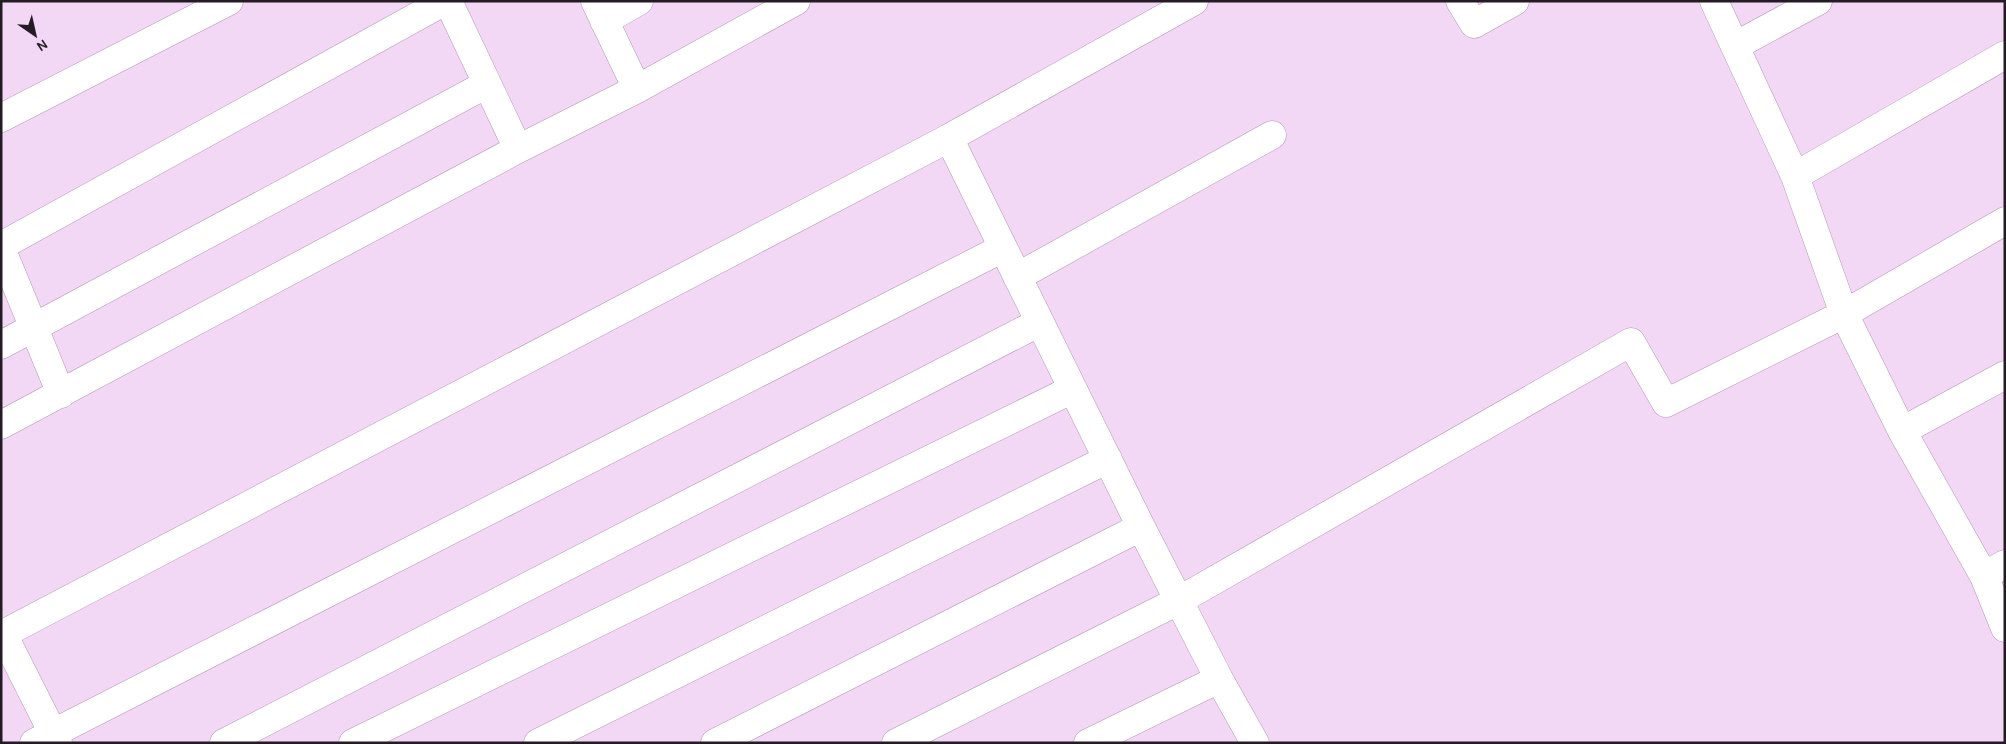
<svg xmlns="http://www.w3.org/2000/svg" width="2006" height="744" font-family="Karla,sans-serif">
<rect width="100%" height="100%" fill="#f3d8f6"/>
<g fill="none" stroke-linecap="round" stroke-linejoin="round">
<defs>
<path id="minor" d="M448 1 518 149
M595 1 637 89
M1460 1 1474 24 1515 1
M1714 1 1795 176 1844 314 1902 431 1984 576 2005 628
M604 21 639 1
M1735 46 1818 1
M1 118 229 1
M949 138 1194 1
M1795 176 2005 55
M1 246 445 1
M1 248 61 394
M1017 277 1272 135
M1 345 487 84
M1 425 518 149 637 89 796 1
M1902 431 2005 375
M1984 576 2005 564
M3 634 949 138 1141 527 1219 679 1255 743
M1 635 3 634 58 743
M34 743 1003 248
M224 743 1040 322
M353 743 1073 389
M538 743 1108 459
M715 743 1141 527
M896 743 1178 601 1631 342 1666 403 1844 314 2005 221
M1088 743 1219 679"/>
</defs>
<use href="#minor" stroke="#b298b4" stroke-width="29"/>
<use href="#minor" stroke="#fff" stroke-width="28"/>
</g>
<rect width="2006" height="744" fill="none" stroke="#251b25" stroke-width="5"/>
<g transform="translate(35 35) rotate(146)" stroke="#f3d8f6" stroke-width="4" paint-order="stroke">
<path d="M0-4L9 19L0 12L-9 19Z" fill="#251b25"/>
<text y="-8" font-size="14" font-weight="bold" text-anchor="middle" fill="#251b25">N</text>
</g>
</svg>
